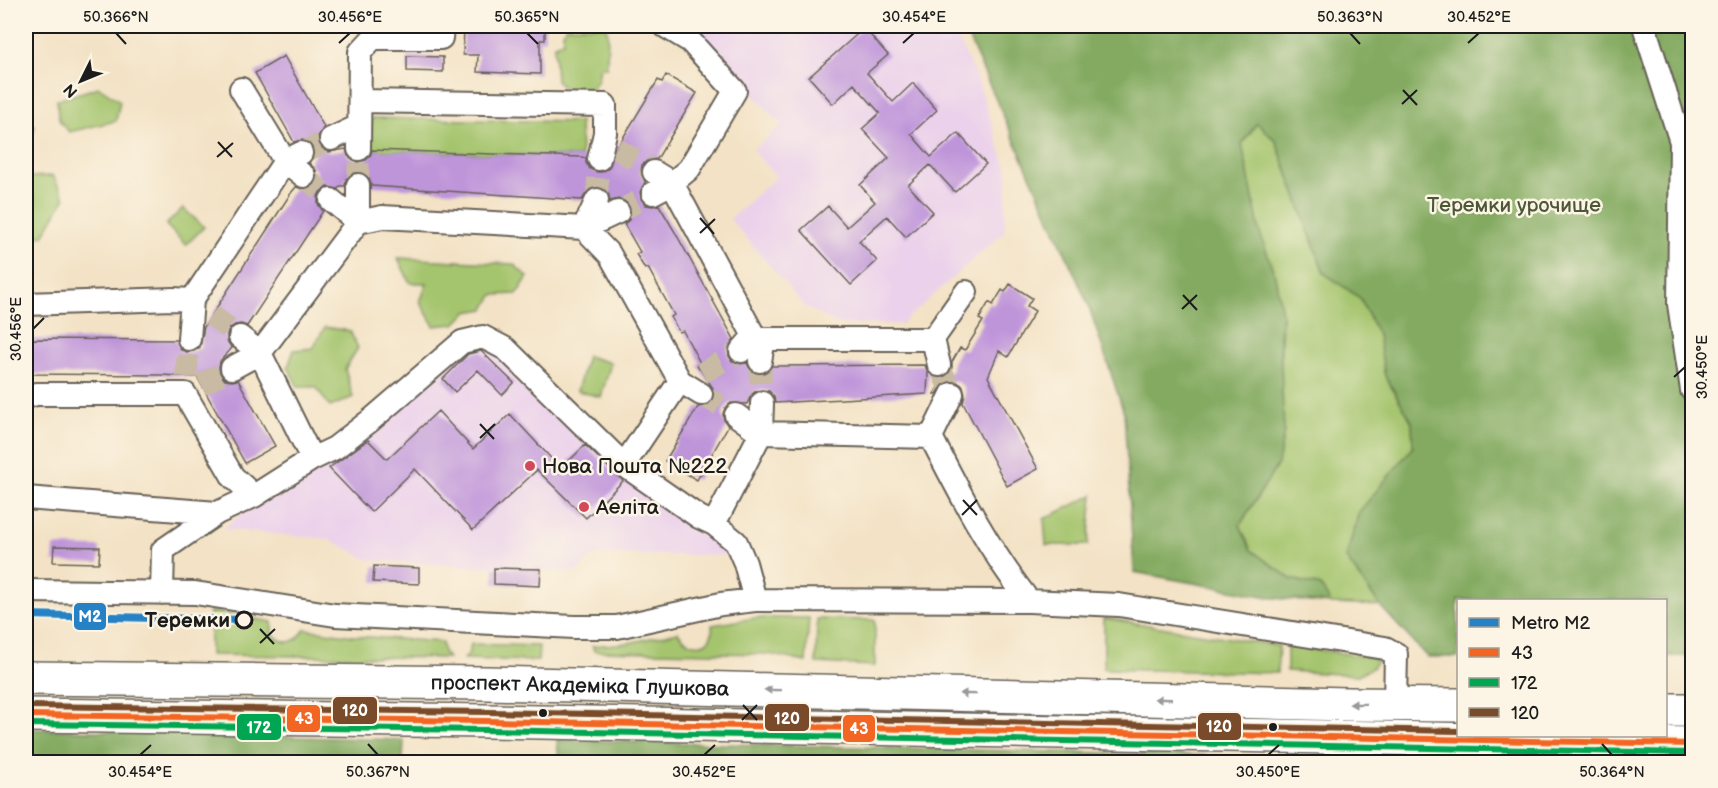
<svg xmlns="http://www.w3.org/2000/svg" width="1718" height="788" font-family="'Balsamiq Sans',sans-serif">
<rect width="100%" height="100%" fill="#fcf5e5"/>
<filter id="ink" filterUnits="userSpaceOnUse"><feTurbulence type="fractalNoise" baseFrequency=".0167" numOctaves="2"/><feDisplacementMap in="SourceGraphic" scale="12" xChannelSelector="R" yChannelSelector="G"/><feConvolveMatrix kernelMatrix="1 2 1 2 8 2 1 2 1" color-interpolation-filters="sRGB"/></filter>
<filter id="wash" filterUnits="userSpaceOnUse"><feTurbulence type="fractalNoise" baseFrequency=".008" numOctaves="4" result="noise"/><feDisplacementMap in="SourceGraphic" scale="24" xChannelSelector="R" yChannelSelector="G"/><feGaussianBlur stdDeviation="1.35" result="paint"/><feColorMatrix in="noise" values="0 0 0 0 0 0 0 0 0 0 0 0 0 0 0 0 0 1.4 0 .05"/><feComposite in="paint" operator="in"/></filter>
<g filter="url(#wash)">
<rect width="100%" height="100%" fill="#f3e2c5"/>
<path fill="#ebd1eb" d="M701 26H952L977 79 1008 172 1004 232 901 324H838L805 307 730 219 776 177 753 150 782 125 701 40Z
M492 333 623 454 746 555H594L577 572 369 560 329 539 223 529 459 336Z"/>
<path fill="#a4c46d" stroke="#607044" stroke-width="1.5" d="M566 26H605L608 33 607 67H600C599 71 599 77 597 81 589 99 564 93 556 80L554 46 563 41V33Z
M99 87 120 101 116 121 69 132 59 120 57 100Z
M26 114 35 127 26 145Z
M372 118 580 122 581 157 368 150Z
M1257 123 1276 141 1324 273 1360 298 1378 335 1385 376 1412 422 1413 447 1359 512 1346 558 1380 606 1331 604 1321 586 1291 579 1251 550 1240 525 1278 464 1282 314 1275 276 1260 233 1242 144Z
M53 176 65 198 43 236H26V177Z
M183 208 204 227 186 245 166 225Z
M398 258 513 264 528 277 517 294 493 295 485 309 467 312 455 324 434 326 420 302 427 283H410Z
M325 327 350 331 358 348 345 369 353 397 330 407 316 387H298L288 367 294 350 313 348Z
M587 356 611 363 601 397 577 391Z
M1093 495 1088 545H1046L1044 519Z
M210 611 272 622V633C285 647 295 644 305 629L353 636 442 642 443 652 448 658 210 655Z
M755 618H809L806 662 769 654 594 651 592 646 628 643 678 632C689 650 715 649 712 625Z
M1104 618 1279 646 1277 673 1104 669Z
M817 619 875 620V666L816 663Z
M471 644 539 646 538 661 464 659 469 653Z
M1287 646 1371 657 1377 661 1372 668 1358 675 1287 671Z"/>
<path fill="#83aa60" stroke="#50633e" stroke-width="1.5" d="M963 26H1692V656H1666V600H1458V657H1427L1380 606 1346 558 1359 512 1413 447 1412 422 1385 376 1378 335 1360 298 1324 273 1276 141 1257 123 1242 144 1260 233 1275 276 1282 314 1280 340 1284 432 1278 464 1240 525 1251 550 1291 579 1321 586 1331 604 1274 598 1134 572 1124 413 1088 304Z
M26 729 404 740 403 762H26Z
M557 740 1486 762H559Z
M1509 760 1687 762H1509Z"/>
<g id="blocks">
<path fill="#bf95da" d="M464 26H545V40H540V74L477 72 478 55H463Z
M864 28 888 55 867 73 893 102 913 83 937 110 911 134 931 157 958 133 986 164 955 192 930 165 908 185 933 212 906 237 887 216 859 241 877 261 851 285 801 230 828 206 847 227 875 202 860 185 889 158 862 129 880 113 854 84 833 104 809 77Z
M284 56 324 127 318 137 319 145 323 150 329 152 346 149 348 156 358 162 366 160 370 156 372 150 581 157 586 158V163L590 169 597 172H602L609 168 615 151 658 80 662 82 666 75 697 93 657 159 648 160 642 165 641 172 645 182 640 192 641 199 646 205 653 206 659 205 675 232 734 339 728 349 729 356 732 361 739 364 747 363 751 371 758 374 765 373 772 366 925 365 928 373 927 394 775 403 774 396 769 391 762 390 756 391 751 395 747 404 731 403 725 408 723 414 724 420 728 426 697 480 665 461 698 407 707 406 712 402 714 395 713 388 697 365 700 363 683 331 679 332 671 317 674 315 648 268 645 269 636 254 640 252 624 224 629 220 631 214 630 207 626 201 619 199 610 201 608 192 602 188 596 187 589 189 582 200 372 186 369 178 365 174 359 172 351 174 346 179 345 186H340L338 189 327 187 320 192 318 197V204L323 211 247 326 241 324 235 325 230 328 227 334V341L232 348 220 361 219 367 220 374 225 380 232 381 238 380 275 446 245 463 197 377 161 375 26 374V339L176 340 181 350 187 352 194 351 200 347 204 327 291 193 296 187 303 189 310 188 314 185 317 179 316 170 309 163 314 154 313 146 308 141 302 140 294 142 255 73Z
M407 56 443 57V72L407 71Z
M1010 284 1032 298 1027 306 1035 311 1008 357 999 351 988 377 1038 469 1007 486 963 403 965 394 963 386 957 382 950 381 944 383 937 394H934L944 377 952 369V362L960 348 965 350 983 321 979 319 989 302 993 305 1002 290 1005 292Z
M481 351 514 383 502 395 478 370 455 392 443 379 468 354Z
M438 411 473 449 510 414 561 469 585 445 623 481 586 518 537 470 473 530 415 469 371 512 329 468 368 440 387 459Z
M54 546 100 547 99 563 53 562Z
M374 566 419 568V584L373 582Z
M494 568 541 569 540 586 494 584Z"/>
</g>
</g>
<g filter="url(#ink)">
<use href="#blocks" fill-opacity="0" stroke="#676157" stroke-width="1.5"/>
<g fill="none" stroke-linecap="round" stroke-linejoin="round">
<path stroke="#c8baa3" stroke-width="22" stroke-dasharray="22 11" stroke-linecap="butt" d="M616 148 654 172
M301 153 331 139
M304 176 331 200
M358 185 359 149
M597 200 599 159
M618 212 653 193
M211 315 240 337
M760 361 762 403
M939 365 952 394
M702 373 741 351
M186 377 189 339
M201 385 232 368
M701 394 736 415"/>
<defs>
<path id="minor" d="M1644 26 1681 142 1679 304 1692 390
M360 101 605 105V133L599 159
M331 139 359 126
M359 149 360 52 373 38H441L442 26
M301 153 285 161 304 176
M654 172 672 183 754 336
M653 193 672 183 689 169 735 91 690 41 665 26
M331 200 358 222
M597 200 584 228 610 255 680 381 624 465
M358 222V185
M26 304 173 299 192 300 285 161 241 89
M189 339 192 300
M933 339 939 365
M741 351 754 336 764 339H933L966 292
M760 361 764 339
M232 368 260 353 240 337
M680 381 701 394
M26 397 36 394H185L233 477 254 496
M736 415 761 433
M761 433 762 403
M931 437 952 394
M312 459 260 353 358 222 382 217 584 228 618 212
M26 498 217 513 254 496 312 459 335 448 371 420 462 342 483 337 506 349 624 465 699 517 714 524 736 542 745 563 755 600
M714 524 761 433 931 437C960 494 989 550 1029 601
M26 591 195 593 335 615 574 627H617L721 604 755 600 1029 601 1119 605 1385 648 1396 654 1395 703
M162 593 163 550 217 513"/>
<g id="highway">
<path id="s1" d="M26 678 487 683 1349 704 1458 705"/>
<path d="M1666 710H1692"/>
<path d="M26 715 487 721 1692 744"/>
</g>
</defs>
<use href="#minor" stroke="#676157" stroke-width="26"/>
<use href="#highway" stroke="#676157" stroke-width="36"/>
<use href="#minor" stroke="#fff" stroke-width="22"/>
<use href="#highway" stroke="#fff" stroke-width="33"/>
<defs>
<path id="bus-1" d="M26 715 487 721 1692 744"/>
<path id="bus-2" d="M26 724 487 730 1692 753"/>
<path id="bus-3" d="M26 706 487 712 1458 731"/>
</defs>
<use href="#bus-1" stroke="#fcf5e5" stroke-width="10"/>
<use href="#bus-2" stroke="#fcf5e5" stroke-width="10"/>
<use href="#bus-3" stroke="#fcf5e5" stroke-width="10"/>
<use href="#bus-1" stroke="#f26522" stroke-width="6"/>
<use href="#bus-2" stroke="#00a651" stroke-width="6"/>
<use href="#bus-3" stroke="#7a4b2a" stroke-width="6"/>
<defs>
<path id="metro-1" d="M26 615 244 620"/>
</defs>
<use href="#metro-1" stroke="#fcf5e5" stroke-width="12"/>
<use href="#metro-1" stroke="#2782c5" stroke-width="8"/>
</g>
<defs><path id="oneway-solid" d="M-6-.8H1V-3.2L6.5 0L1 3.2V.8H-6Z" transform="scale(1.5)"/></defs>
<g fill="#999">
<use href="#oneway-solid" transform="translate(773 690) rotate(-179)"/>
<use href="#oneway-solid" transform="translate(968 694) rotate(-179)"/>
<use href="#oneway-solid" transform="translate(1163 699) rotate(-179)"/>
<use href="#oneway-solid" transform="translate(1358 704) rotate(179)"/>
</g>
</g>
<path fill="none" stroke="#1c1c1c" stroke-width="2" d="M116 33 126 44M527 33 538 44M1350 33 1360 44M339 43 350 33M903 43 914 33M1468 43 1479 33M1403 90 1417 105M1402 104 1417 90M218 142 232 157M217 157 233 143M700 218 714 234M700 233 715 219M1183 295 1197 310M1182 309 1197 295M33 329 44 318M1674 377 1685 367M480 424 494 439M480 438 495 424M963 500 977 515M962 515 977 500M260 629 274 644M260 643 275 629M743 705 757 720M742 720 757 705M368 744 378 755M1602 744 1612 755M140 755 151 745M704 755 715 745M1268 755 1279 745"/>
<g fill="#d1495b" stroke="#fcf5e5" stroke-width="2">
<circle cx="530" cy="466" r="6"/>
<circle cx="584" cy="507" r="6"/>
</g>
<circle fill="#fcf5e5" stroke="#1c1c1c" stroke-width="3" cx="244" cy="620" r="8"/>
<g fill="#1c1c1c" stroke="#fcf5e5" stroke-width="2">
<circle cx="543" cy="713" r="5"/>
<circle cx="1273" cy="727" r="5"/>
</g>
<g text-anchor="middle" stroke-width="5" stroke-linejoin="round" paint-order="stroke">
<g font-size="21" fill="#4c5738" stroke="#fcf5e5">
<text x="1514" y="212">Теремки урочище</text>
</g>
<g font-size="21" fill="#1c1c1c" stroke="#fcf5e5" text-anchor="start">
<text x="542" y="473">Нова Пошта №222</text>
<text x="596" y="514">Аеліта</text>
</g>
<g font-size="21" font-weight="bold" fill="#1c1c1c" stroke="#fcf5e5" text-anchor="end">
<text x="230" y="627">Теремки</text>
</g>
<g font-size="21" fill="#1c1c1c" stroke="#fcf5e5">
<text dy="7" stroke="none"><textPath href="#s1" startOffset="554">проспект Академіка Глушкова</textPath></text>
</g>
</g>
<g stroke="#fcf5e5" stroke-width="2">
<rect x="73" y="602" width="34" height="29" rx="6" fill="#2782c5"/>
<rect x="332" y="696" width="46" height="29" rx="6" fill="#7a4b2a"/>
<rect x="764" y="703" width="46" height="29" rx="6" fill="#7a4b2a"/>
<rect x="286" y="704" width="35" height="29" rx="6" fill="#f26522"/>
<rect x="1197" y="712" width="45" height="29" rx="6" fill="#7a4b2a"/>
<rect x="236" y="713" width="46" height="28" rx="6" fill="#00a651"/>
<rect x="842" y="714" width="34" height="29" rx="6" fill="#f26522"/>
</g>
<g font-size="16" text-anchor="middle" font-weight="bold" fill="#fff">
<text x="90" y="622">M2</text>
<text x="355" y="716">120</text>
<text x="787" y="724">120</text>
<text x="304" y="724">43</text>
<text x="1219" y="732">120</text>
<text x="259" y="733">172</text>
<text x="859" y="734">43</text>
</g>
<rect width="1718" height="788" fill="none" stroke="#fcf5e5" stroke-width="66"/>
<rect x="1457" y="599" width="210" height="138" fill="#fcf5e5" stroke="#a29e95" stroke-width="1.5"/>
<rect x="1469" y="618" width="30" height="9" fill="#2782c5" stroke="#a29e95" stroke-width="1.5"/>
<text x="1511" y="629" font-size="18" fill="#1c1c1c">Metro M2</text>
<rect x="1469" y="648" width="30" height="9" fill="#f26522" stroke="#a29e95" stroke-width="1.5"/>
<text x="1511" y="659" font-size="18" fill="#1c1c1c">43</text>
<rect x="1469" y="678" width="30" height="9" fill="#00a651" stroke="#a29e95" stroke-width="1.5"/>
<text x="1511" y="689" font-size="18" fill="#1c1c1c">172</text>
<rect x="1469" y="708" width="30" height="9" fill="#7a4b2a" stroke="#a29e95" stroke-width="1.5"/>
<text x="1511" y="719" font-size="18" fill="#1c1c1c">120</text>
<g transform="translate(81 81) rotate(227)" stroke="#fcf5e5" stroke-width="4.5" paint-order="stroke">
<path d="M0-4.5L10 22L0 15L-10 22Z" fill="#1c1c1c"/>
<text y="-9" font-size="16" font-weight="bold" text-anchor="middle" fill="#1c1c1c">N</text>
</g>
<rect x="33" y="33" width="1652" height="722" fill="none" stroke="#1c1c1c" stroke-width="2"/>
<g font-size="15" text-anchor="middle" fill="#1c1c1c">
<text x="116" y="22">50.366°N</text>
<text x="350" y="22">30.456°E</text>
<text x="527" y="22">50.365°N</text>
<text x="914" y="22">30.454°E</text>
<text x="1350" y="22">50.363°N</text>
<text x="1479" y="22">30.452°E</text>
<text transform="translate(16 329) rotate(-90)" y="5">30.456°E</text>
<text transform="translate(1702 367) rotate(-90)" y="5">30.450°E</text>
<text x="140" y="777">30.454°E</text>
<text x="378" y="777">50.367°N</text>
<text x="704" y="777">30.452°E</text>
<text x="1268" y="777">30.450°E</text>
<text x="1612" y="777">50.364°N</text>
</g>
</svg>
